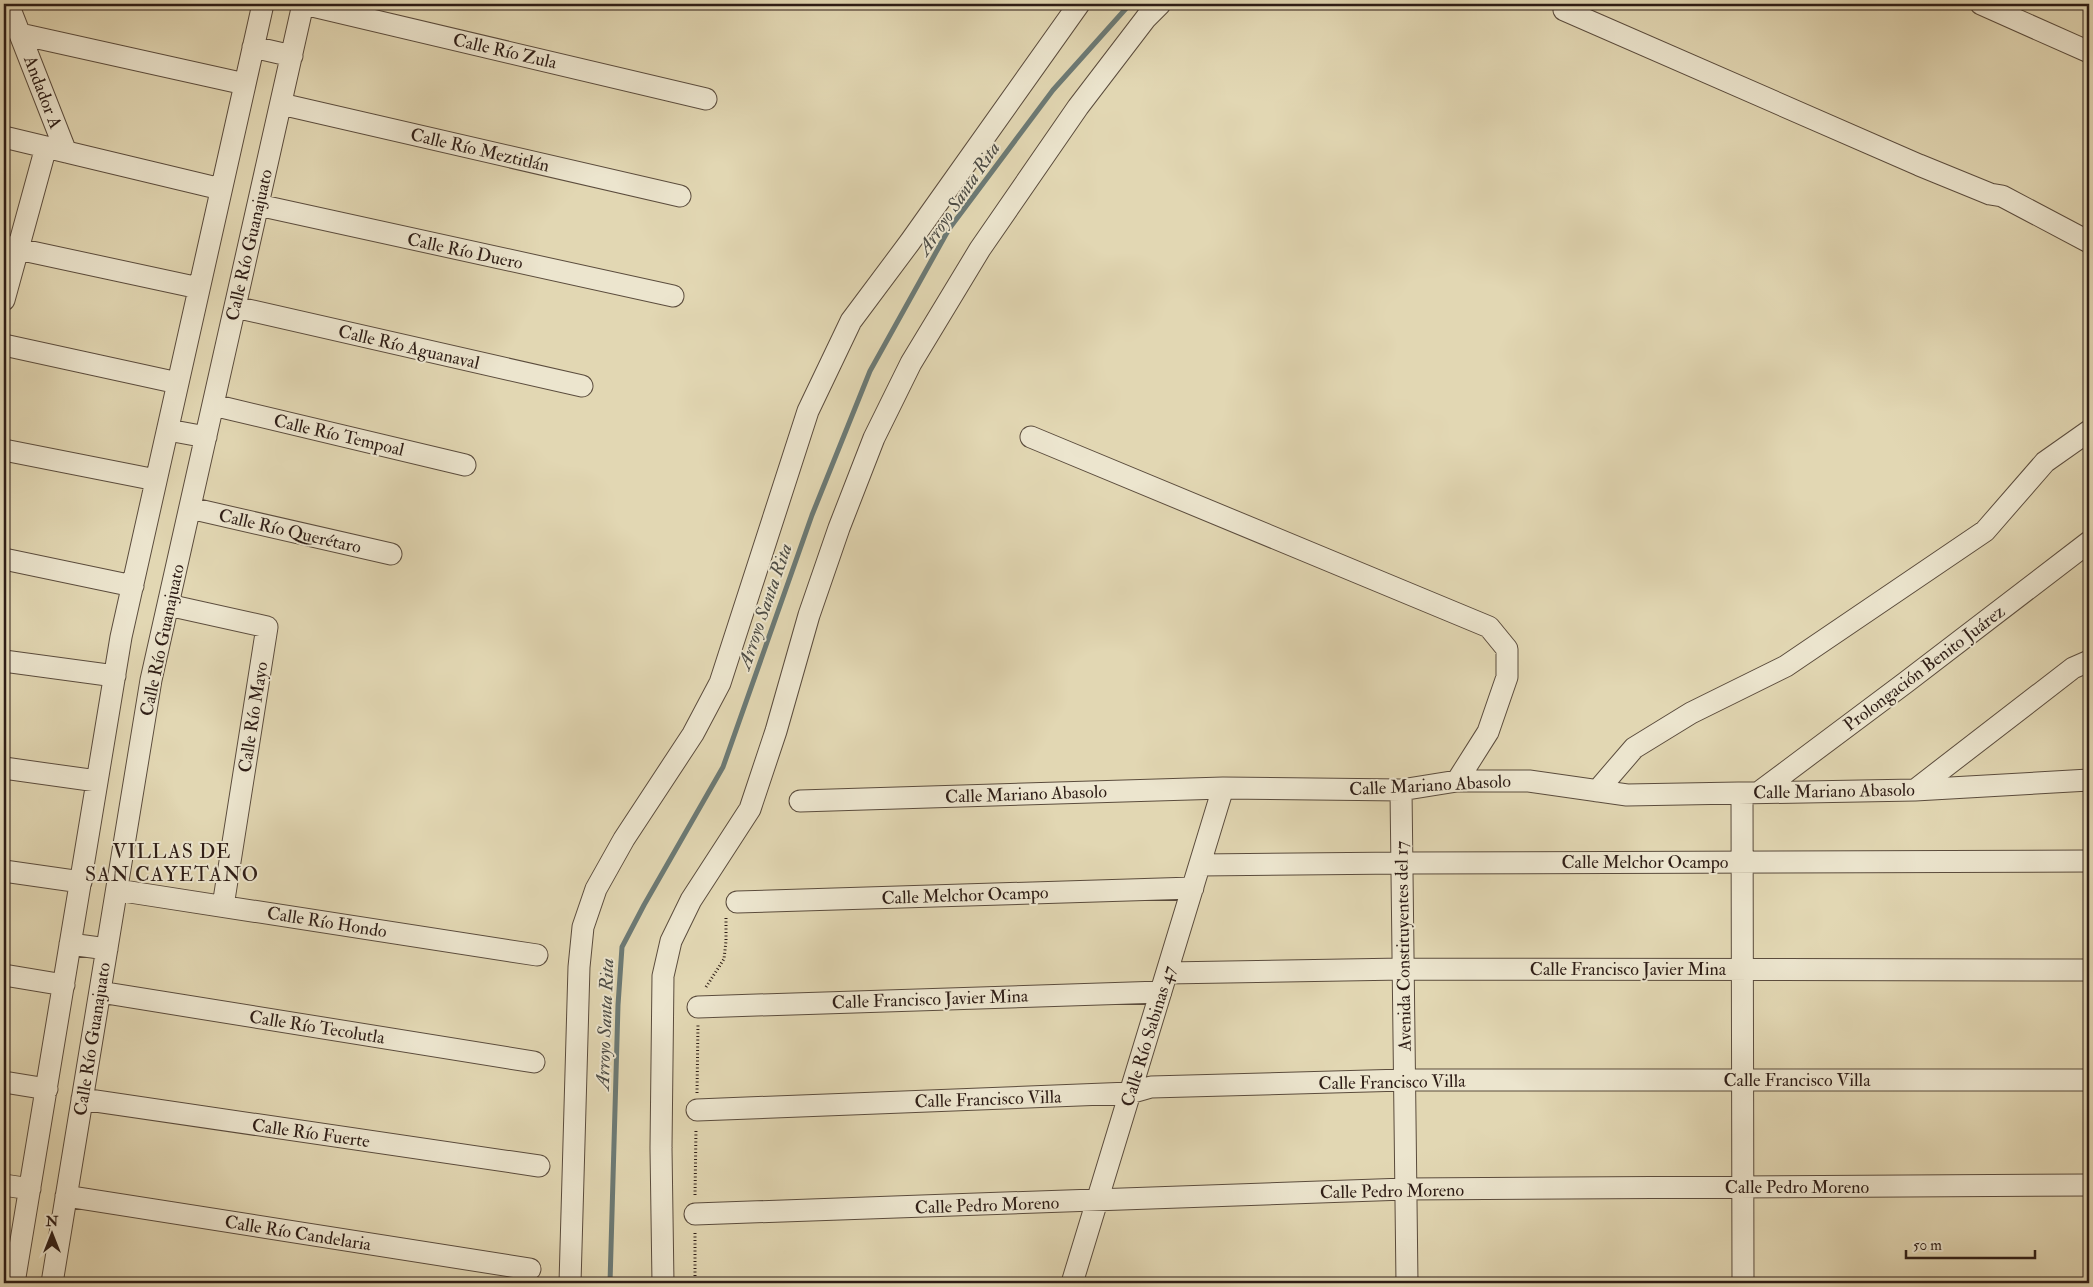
<svg xmlns="http://www.w3.org/2000/svg" width="2093" height="1287" font-family="'IM FELL Double Pica',serif">
<rect width="100%" height="100%" fill="#e2d7b3"/>
<filter id="stains"><feTurbulence type="fractalNoise" baseFrequency=".004" numOctaves="4"/><feColorMatrix values="0 0 0 0 .2 0 0 0 0 .09 0 0 0 0 .02 0 0 0 .5 -.17"/></filter>
<radialGradient id="worn" r=".72"><stop offset=".6" stop-color="#630" stop-opacity="0"/><stop offset="1" stop-color="#630" stop-opacity=".3"/></radialGradient>
<g fill="none" stroke-linecap="round" stroke-linejoin="round">
<path stroke="#6c7a75" stroke-width="5" d="M610 1283 618 1005 622 947 644 905 723 767 812 515 870 371 949 229 1053 90 1130 4"/>
<defs>
<path id="minor" d="M8 4 66 152
M304 4 706 99
M1981 4 2089 52
M1564 10 1919 165 1990 194 2002 196 2089 242
M20 34 245 84
M253 47 292 56
M281 104 680 196
M4 137 221 189
M258 205 673 296
M4 246 199 288
M4 300 46 147
M235 307 582 386
M4 345 178 383
M213 405 465 465
M168 430 206 437
M1031 437 1489 627 1507 649V677L1488 732 1457 781
M4 450 156 480
M190 508 391 554
M4 559 133 586
M168 605 267 627 223 906
M4 661 115 676
M4 768 97 781
M1401 790 1407 1283
M1915 790 2073 668 2089 661
M1597 791 1634 748 1691 713 1786 666 1985 531 2045 462 2089 431
M1742 793 1743 1283
M1758 793 1905 683 2089 542
M800 801 1223 788 1401 790 1457 781H1529L1627 795 1915 790 2089 780
M1200 865 1402 863 2089 861
M4 871 81 882
M117 890 537 955
M737 902 1193 888
M70 944 107 949
M1167 973 1403 969 2089 970
M4 975 64 985
M100 992 534 1062
M698 1007 1161 992
M4 1082 47 1089
M82 1099 539 1166
M697 1110 1130 1093 1151 1087 1404 1080H2089
M4 1185 30 1189
M66 1196 530 1269
M695 1214 1405 1189 2089 1185
M14 1283 121 637 263 4
M52 1283 151 680 303 4
M570 1283 579 967 583 927 596 889 624 839 693 734 720 683 808 411 851 321 910 242 1079 4
M663 1283 661 1148 663 976 671 941 691 900 750 809 776 731 809 615 839 528 874 438 911 363 980 249 1078 107 1146 18 1160 4
M1072 1283 1223 788"/>
</defs>
<use href="#minor" stroke="#5b4c3d" stroke-width="23"/>
<path stroke="#2e1d16" stroke-width="3" stroke-dasharray="1 2.5" stroke-linecap="butt" d="M706 987 724 959 726 941V917
M697 1093 698 1024
M695 1195 696 1129
M695 1283V1231"/>
<use href="#minor" stroke="#ece5ce" stroke-width="21"/>
</g>
<g text-anchor="middle" stroke-width="4" stroke-linejoin="round" paint-order="stroke">
<g font-size="18" fill="#2e1d16" stroke="#ece5ce">
<text transform="translate(505 51) rotate(13)" y="6">Calle Río Zula</text>
<text transform="translate(43 92) rotate(69)" y="6">Andador A</text>
<text transform="translate(480 150) rotate(13)" y="6">Calle Río Meztitlán</text>
<text transform="translate(249 245) rotate(-77)" y="6">Calle Río Guanajuato</text>
<text transform="translate(465 251) rotate(12)" y="6">Calle Río Duero</text>
<text transform="translate(409 347) rotate(13)" y="6">Calle Río Aguanaval</text>
<text transform="translate(339 435) rotate(13)" y="6">Calle Río Tempoal</text>
<text transform="translate(290 531) rotate(13)" y="6">Calle Río Querétaro</text>
<text transform="translate(162 640) rotate(-78)" y="6">Calle Río Guanajuato</text>
<text transform="translate(1924 668) rotate(-37)" y="6">Prolongación Benito Juárez</text>
<text transform="translate(253 717) rotate(-81)" y="6">Calle Río Mayo</text>
<text transform="translate(1430 785) rotate(-3)" y="6">Calle Mariano Abasolo</text>
<text transform="translate(1834 791) rotate(-1)" y="6">Calle Mariano Abasolo</text>
<text transform="translate(1026 794) rotate(-2)" y="6">Calle Mariano Abasolo</text>
<text x="1645" y="868">Calle Melchor Ocampo</text>
<text transform="translate(965 895) rotate(-2)" y="6">Calle Melchor Ocampo</text>
<text transform="translate(327 922) rotate(9)" y="6">Calle Río Hondo</text>
<text transform="translate(1403 946) rotate(-91)" y="6">Avenida Constituyentes del 17</text>
<text x="1628" y="975">Calle Francisco Javier Mina</text>
<text transform="translate(930 999) rotate(-2)" y="6">Calle Francisco Javier Mina</text>
<text transform="translate(317 1027) rotate(9)" y="6">Calle Río Tecolutla</text>
<text transform="translate(1148 1036) rotate(-73)" y="6">Calle Río Sabinas 47</text>
<text transform="translate(92 1039) rotate(-81)" y="6">Calle Río Guanajuato</text>
<text x="1797" y="1086">Calle Francisco Villa</text>
<text transform="translate(1392 1082) rotate(-1)" y="6">Calle Francisco Villa</text>
<text transform="translate(988 1099) rotate(-2)" y="6">Calle Francisco Villa</text>
<text transform="translate(311 1133) rotate(8)" y="6">Calle Río Fuerte</text>
<text x="1797" y="1193">Calle Pedro Moreno</text>
<text transform="translate(1392 1191) rotate(-1)" y="6">Calle Pedro Moreno</text>
<text transform="translate(987 1205) rotate(-2)" y="6">Calle Pedro Moreno</text>
<text transform="translate(298 1233) rotate(9)" y="6">Calle Río Candelaria</text>
</g>
<g font-size="19" font-style="italic" fill="#4d4c45" stroke="#ece5ce">
<text transform="translate(958 198) rotate(-56)" y="7">Arroyo Santa Rita</text>
<text transform="translate(764 606) rotate(-71)" y="7">Arroyo Santa Rita</text>
<text transform="translate(604 1024) rotate(-88)" y="7">Arroyo Santa Rita</text>
</g>
<g font-size="20" letter-spacing="1" fill="#2e1d16" stroke="#ece5ce">
<text x="172" y="858">VILLAS DE<tspan x="172" dy="23">SAN CAYETANO</tspan></text>
</g>
</g>
<rect width="2093" height="1287" fill="none" stroke="#e2d7b3" stroke-width="20"/>
<rect x="5" y="5" width="2083" height="1277" fill="none" stroke="#2e1d16" stroke-width="2.5"/>
<rect x="10" y="10" width="2073" height="1267" fill="none" stroke="#2e1d16"/>
<g transform="translate(52 1234)" stroke="#ece5ce" stroke-width="4" paint-order="stroke">
<path d="M0-4L9 19L0 12L-9 19Z" fill="#2e1d16"/>
<text y="-8" font-size="14" font-weight="bold" text-anchor="middle" fill="#2e1d16">N</text>
</g>
<path d="M1906 1250v8h129v-8" fill="none" stroke="#2e1d16" stroke-width="2.5"/>
<text x="1913" y="1250" font-size="15" fill="#2e1d16" stroke="#ece5ce" stroke-width="4" paint-order="stroke">50 m</text>
<rect width="100%" height="100%" filter="url(#stains)"/>
<rect width="100%" height="100%" fill="url(#worn)"/>
</svg>
